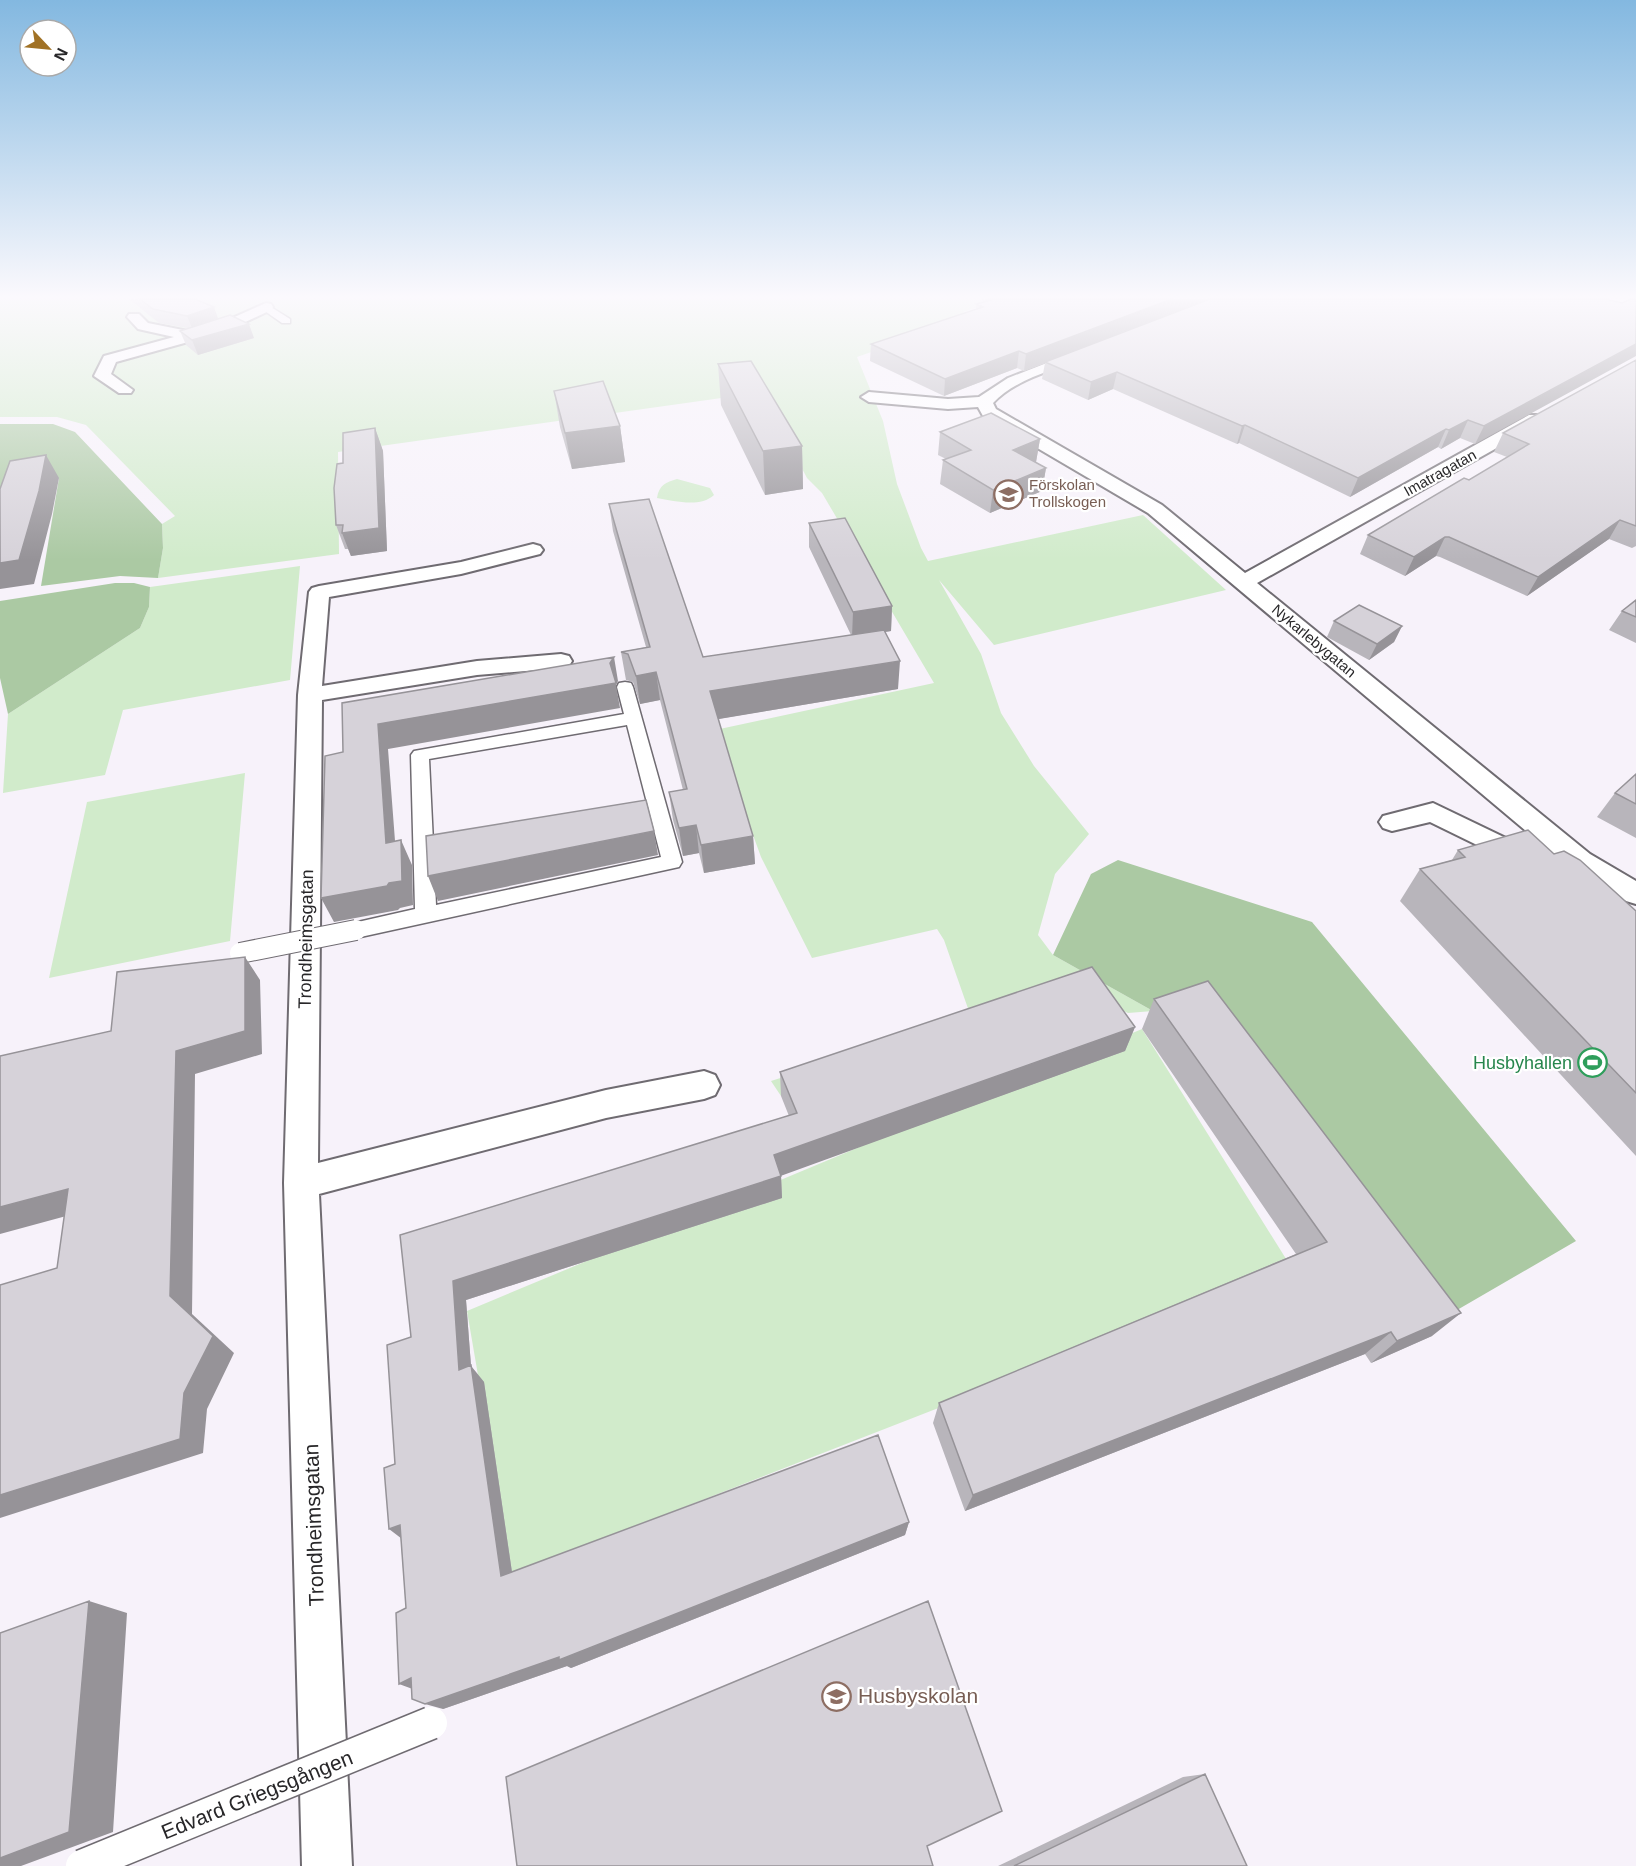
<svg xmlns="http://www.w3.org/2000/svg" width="1636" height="1866" font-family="Helvetica,sans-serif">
<rect width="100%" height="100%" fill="#f7f2fa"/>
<path fill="#d1ebcb" d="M0 299H1001L963 312 971 317 857 357 883 421 897 484 921 548 928 561 1143 515 1226 590 994 645 939 580 981 654 1001 713 1034 766 1089 834 1055 874 1038 935 1053 955 1153 1011 1128 1013 1084 992 781 1096 771 1081 971 1017 944 940 937 929 812 958 761 857 715 730 934 683 822 493 807 478 774 415 750 394 338 452 339 554 158 578 163 548 162 524 175 516 86 425 57 417H0Z
M677 479 710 488 714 495C700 508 675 501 657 498 659 485 666 482 677 479Z
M300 566 290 680 123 710 105 775 3 793 8 714 140 628 149 607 150 587Z
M245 773 230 941 49 978 87 802Z
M1142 1029 1293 1270 512 1574 467 1311Z"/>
<path fill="#abc9a3" d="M0 424H53L75 432 162 524 163 548 158 578 120 576 41 586 59 478 0 487Z
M115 583H134L150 587 149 607 140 628 8 714 0 678V601Z
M1118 860 1312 922 1576 1241 1445 1317 1205 1010 1153 1011 1053 955 1091 874Z"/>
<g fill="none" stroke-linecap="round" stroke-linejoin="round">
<defs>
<path id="pedestrian" d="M266 304 290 319V323H282L262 309 261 307Z
M625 682 631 683 633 687 682 862 679 867 356 938 349 936 346 930 349 924 415 909 411 755 414 751 624 714 617 687 619 683ZM627 725 661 857 436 905 429 759Z"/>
<path id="minor" d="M266 303 271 304 273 307 271 310 224 332 116 362 111 374 133 390 131 393H119L94 376 104 356 174 337 138 329 127 317 129 314H139L148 323 193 332 214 326Z
M1080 350 1085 352 1088 355 1085 358C1056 369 1015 379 993 403L996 409 1162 505 1245 573 1529 415H1541L1543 419 1541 423 1257 583 1590 854 1636 881V904L1626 901 1570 868 1148 513 983 416 978 407 948 409 869 402 861 397 869 392 948 399 979 397 1008 378Z
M533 544 540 546 543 550 540 554 461 574 329 597 322 686 477 661 561 654 569 656 572 661 569 666 561 668 477 675 322 700 318 1163 606 1090 704 1071 715 1075 720 1085 715 1095 704 1099 606 1118 319 1194 352 1866H302L284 1183 298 695 309 592 312 588 319 586 461 562Z
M1433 803 1533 851 1537 858 1533 865 1524 868 1430 822 1392 831 1383 828 1379 822 1383 816Z"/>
</defs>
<use href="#pedestrian" stroke="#6f6b71" stroke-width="3"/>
<use href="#minor" stroke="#6f6b71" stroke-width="4"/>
<use href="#pedestrian" fill="#fff" fill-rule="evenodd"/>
<use href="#minor" fill="#fff" fill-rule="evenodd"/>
<defs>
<path id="pedestrian-bridge-far1" d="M240 953 356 930"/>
<path id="pedestrian-bridge" d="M82 1866 431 1723"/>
</defs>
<use href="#pedestrian-bridge-far1" stroke="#6f6b71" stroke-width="22" stroke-linecap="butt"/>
<use href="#pedestrian-bridge" stroke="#6f6b71" stroke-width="35" stroke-linecap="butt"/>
<use href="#pedestrian-bridge-far1" stroke="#fff" stroke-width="20"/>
<use href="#pedestrian-bridge" stroke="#fff" stroke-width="32"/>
</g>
<path fill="#b8b5bb" d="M129 299H195L218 319 254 338 198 355 186 345 180 331 187 328 159 323Z
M982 299H1606L1475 444 1460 438 1441 449 1438 447 1350 497 1239 443 1237 444 1113 389 1088 400 1042 379 1045 363 1024 371 1017 368 944 396 870 361 871 344 976 310V304L981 303Z
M1636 360V546L1632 548 1609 539 1527 596 1440 557 1436 556 1405 576 1360 554 1368 535 1469 480 1507 457 1494 452 1503 433Z
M718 364 802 446 803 489 765 495 721 405Z
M554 391 620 426 625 462 572 469 560 427Z
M375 428 383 451 387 551 351 556 348 549H345L336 525 343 463Z
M940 432 1040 439 1036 462 1046 468 1042 491 990 513 940 484 943 460 946 459 938 455Z
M609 504 703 657 851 635 809 547V523L892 606 891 631 885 632 898 689 718 719 753 836 755 864 704 873 699 853 683 856 673 820 669 792 683 790 660 700 640 704 633 682 626 680 621 652 646 647 613 531Z
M1636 600V643L1609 630 1622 611Z
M1334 621 1402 626 1394 642 1369 660 1327 637Z
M1636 774V838L1597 817 1615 793Z
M1458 850 1554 854 1636 911V1156L1400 901 1420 869 1452 860Z
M1154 999 1432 1336 1371 1363 1365 1354 965 1511 933 1423 939 1403 1296 1254 1142 1029Z
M1135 1027 1125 1051 781 1175 782 1198 466 1300 471 1366 484 1382 512 1572 909 1522 905 1535 571 1668 567 1666 443 1709 406 1608 395 1464 411 1337 400 1235 789 1116 781 1096 780 1072Z
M1205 1774 1247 1866H998L1183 1777Z"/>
<path fill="#969398" d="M1172 299H1211L1024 371 1026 354Z
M214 307 219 321 193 330 187 316Z
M249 324 254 338 198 355 192 340Z
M1636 344V356L1475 444 1484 426Z
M1019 351 1017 368 944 396 945 379Z
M1117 372 1113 389 1088 400 1091 382Z
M1468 420 1460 438 1441 449 1449 430Z
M1245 425 1239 443 1237 444 1242 426Z
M620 426 625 462 572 469 565 433Z
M375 428 383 451 387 551 351 556 342 533Z
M1446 429 1438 447 1350 497 1358 478Z
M1040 439 1036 462 1010 473 1013 450Z
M802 446 803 489 765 495 763 451Z
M46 455 59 478 52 514 34 584 0 589V563Z
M1046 468 1042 491 990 513 993 490Z
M1620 520 1609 539 1527 596 1538 577Z
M1445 537 1436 556 1405 576 1414 557Z
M892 606 891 631 852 637 853 612Z
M1402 626 1394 642 1369 660 1377 644Z
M614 657 618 681 616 685 620 708 388 749 397 867 386 843 378 724 610 663Z
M900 661 898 689 713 720 710 691Z
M656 672 660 700 640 704 636 676Z
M696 825 699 853 683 856 679 828Z
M654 831 658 855 438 901 428 876Z
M753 836 755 864 704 873 701 845Z
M401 840 412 865 413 905 400 908 398 910 334 922 321 898Z
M245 957 260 980 262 1054 195 1074 192 1314 234 1353 207 1409 203 1453 0 1518V1495L176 1051Z
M1135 1027 1125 1051 775 1178 774 1155Z
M781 1176 782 1198 466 1300 471 1366 484 1382 514 1586 501 1576 459 1370 453 1281Z
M68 1189 92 1209 0 1234V1207Z
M1461 1313 1432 1336 1371 1363 1397 1341Z
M1391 1332 1365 1354 965 1511 973 1495Z
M909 1522 905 1535 571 1668 567 1666 443 1709 425 1704Z
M400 1525 406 1542 389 1529Z
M89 1601 127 1613 113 1832 21 1866H0V1858Z
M411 1678 418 1691 399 1684Z"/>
<path fill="#d6d2d9" stroke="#969398" stroke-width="1.5" d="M140 299H195L214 307 187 316 153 309Z
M988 299H1172L1026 354 1019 351 945 379 871 344 983 307 976 304 991 300Z
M1210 299H1606L1622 303 1631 299H1636V344L1484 426 1468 420 1449 430 1446 429 1358 478 1245 425 1242 426 1117 372 1091 382 1045 362Z
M230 315 249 324 192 340 180 331Z
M1636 360V526L1620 520 1538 577 1449 537H1445L1414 557 1368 535 1464 478 1469 480 1529 444 1503 433Z
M751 361 802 446 763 451 718 364Z
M603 381 620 426 565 433 554 391Z
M991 413 1040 439 1013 450 1046 468 993 490 943 460 971 450 940 432Z
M375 428 379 528 342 533 343 525H336L334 488 337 464 343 463V433Z
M46 455 39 491 19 560 0 563V489L10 461Z
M649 499 703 657 884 630 900 661 710 691 753 836 701 845 696 825 679 828 669 792 687 789 656 672 636 676 628 654 621 652 650 647 609 504Z
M845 518 892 606 853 612 809 523Z
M1636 600V617L1622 611Z
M1359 605 1402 626 1377 644 1334 621Z
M614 657 610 663 616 683 378 724 386 843 401 840 402 881 389 883 387 886 321 898 325 756 343 752 342 703Z
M1636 774V804L1615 793Z
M646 800 654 831 428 876 426 836Z
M1528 830 1554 854 1564 851 1580 860 1636 911V1093L1420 869 1465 857 1458 850Z
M245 957V1031L176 1051 170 1296 213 1336 184 1393 180 1439 0 1495V1285L57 1268 68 1189 0 1207V1056L111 1031 117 972Z
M1092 967 1135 1027 774 1155 781 1176 453 1281 459 1370 471 1365 501 1576 878 1435 909 1522 559 1660V1657L425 1704 412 1699 411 1678 399 1684 396 1613 406 1608 400 1525 389 1529 384 1468 395 1464 387 1345 411 1337 400 1235 797 1113 780 1072Z
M1208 981 1461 1313 1397 1341 1391 1332 973 1495 939 1403 1327 1242 1154 999Z
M89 1601 69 1832 0 1858V1633Z
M928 1601 1002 1811 927 1846 933 1866H517L506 1777Z
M1205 1774 1247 1866H1014Z"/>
<linearGradient id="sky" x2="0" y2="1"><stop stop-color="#83b8e0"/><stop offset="0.53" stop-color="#fbf9fd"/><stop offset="1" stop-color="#fbf9fd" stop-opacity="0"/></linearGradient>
<rect width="1636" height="560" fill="url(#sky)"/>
<defs>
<symbol id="school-ring" viewBox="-11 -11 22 22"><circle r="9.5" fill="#fff" stroke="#8d6e63" stroke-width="1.5"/><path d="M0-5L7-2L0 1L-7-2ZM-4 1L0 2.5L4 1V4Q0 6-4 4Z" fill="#8d6e63"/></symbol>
<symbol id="stadium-ring" viewBox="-11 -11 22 22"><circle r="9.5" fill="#fff" stroke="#2e9e5b" stroke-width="1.5"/><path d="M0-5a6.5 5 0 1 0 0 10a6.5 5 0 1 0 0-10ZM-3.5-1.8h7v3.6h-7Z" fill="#2e9e5b"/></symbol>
</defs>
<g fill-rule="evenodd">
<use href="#school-ring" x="992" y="478" width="33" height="33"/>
<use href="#stadium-ring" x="1576" y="1046" width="33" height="33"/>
<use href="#school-ring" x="820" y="1680" width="33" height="33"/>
</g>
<g text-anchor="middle" stroke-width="4.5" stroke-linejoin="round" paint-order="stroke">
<g font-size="15" fill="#282729" stroke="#fff">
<text transform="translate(1440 473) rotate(-29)" y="5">Imatragatan</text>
<text transform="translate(1314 641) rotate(40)" y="5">Nykarlebygatan</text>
</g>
<g font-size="15" fill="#785e54" stroke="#fff" text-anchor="start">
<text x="1029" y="490">Förskolan<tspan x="1029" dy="17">Trollskogen</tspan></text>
</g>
<g font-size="18" fill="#282729" stroke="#fff">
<text transform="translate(306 939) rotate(-89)" y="6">Trondheimsgatan</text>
</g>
<g font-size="18" fill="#27864d" stroke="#fff" text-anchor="end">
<text x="1572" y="1069">Husbyhallen</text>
</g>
<g font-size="21" fill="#282729" stroke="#fff">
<text transform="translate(314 1525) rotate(-92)" y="7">Trondheimsgatan</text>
<text transform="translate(257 1795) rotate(-22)" y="7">Edvard Griegsgången</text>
</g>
<g font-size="21" fill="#785e54" stroke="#fff" text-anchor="start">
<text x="858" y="1703">Husbyskolan</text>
</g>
</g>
<g transform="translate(48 48) rotate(116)"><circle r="28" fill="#ffffff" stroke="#a9a9a9" stroke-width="1.5"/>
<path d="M0-4.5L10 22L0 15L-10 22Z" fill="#a17225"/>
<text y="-9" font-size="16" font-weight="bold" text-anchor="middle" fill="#282729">N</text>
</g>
</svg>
